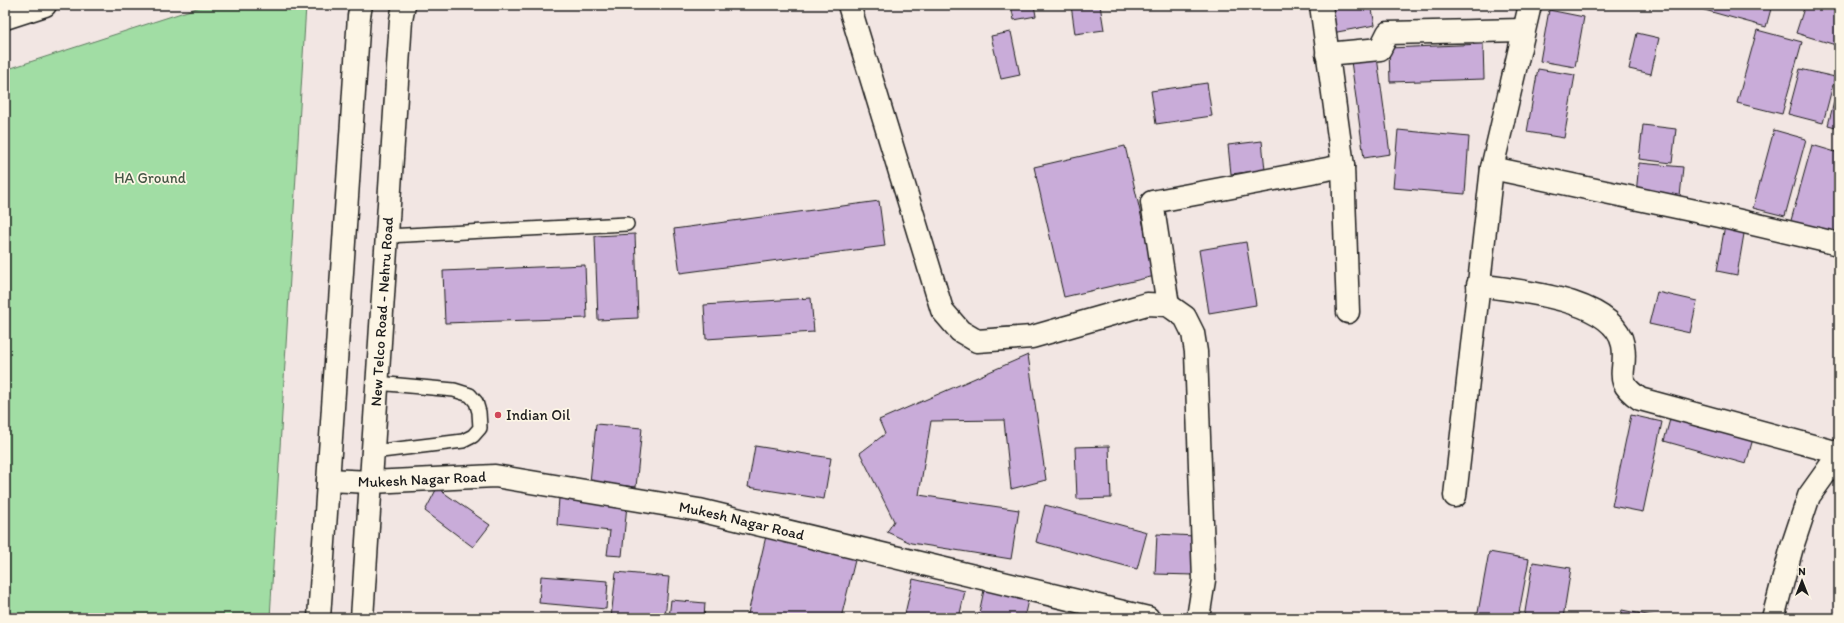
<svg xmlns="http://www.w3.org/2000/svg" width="1844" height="623" font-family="Itim,sans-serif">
<rect width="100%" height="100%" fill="#f2e6e3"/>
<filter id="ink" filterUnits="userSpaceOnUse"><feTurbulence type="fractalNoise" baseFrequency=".025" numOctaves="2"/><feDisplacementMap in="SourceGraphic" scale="8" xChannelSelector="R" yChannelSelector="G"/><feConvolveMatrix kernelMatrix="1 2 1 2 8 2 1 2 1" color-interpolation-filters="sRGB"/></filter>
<g filter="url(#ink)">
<path fill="#a1dda4" stroke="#5e7c60" d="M206 5H306L270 618H5V70Z"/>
<path fill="#c9acd9" stroke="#1c1c1c" d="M694 5H704L695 8Z
M1011 5H1034L1036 16 1014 20Z
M1071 5H1100L1104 30 1075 34Z
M1327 5H1371L1375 25 1332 33Z
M1691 5H1772L1766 27 1690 6Z
M1805 5H1830L1839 8V46L1796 33Z
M1549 10 1584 17 1575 67 1540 61Z
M1757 30 1802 42 1782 114 1737 103Z
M1011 32 1020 75 1001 79 991 36Z
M1637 33 1659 38 1651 74 1629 69Z
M1483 44 1484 79 1390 82 1389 48Z
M1377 57 1390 154 1364 158 1351 61Z
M1538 69 1575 75 1564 138 1527 132Z
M1800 69 1835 77 1823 123 1788 114Z
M1207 83 1212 116 1156 124 1151 91Z
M1839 83V128L1828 125Z
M1643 125 1676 129 1672 163 1639 159Z
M1398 130 1469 137 1465 194 1393 188Z
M1774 130 1806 139 1785 216 1753 208Z
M1262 141 1265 170 1231 174 1228 145Z
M1812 145 1839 153V238L1790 224Z
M1125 146 1155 276 1064 297 1034 167Z
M1639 163 1683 167 1680 197 1636 194Z
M879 201 885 246 680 273 674 229Z
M1725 225 1745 228 1737 275 1717 271Z
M635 234 638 318 598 320 595 236Z
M1246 242 1256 305 1209 313 1199 250Z
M585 265 587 318 445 323 443 271Z
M1657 292 1697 301 1690 333 1649 324Z
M811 298 814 332 706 339 704 305Z
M1028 355 1046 480 1011 489 1004 420 931 421 919 495 1019 510 1011 559 911 543 887 532 894 521 860 453 885 434 879 420Z
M1672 412 1754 435 1746 464 1664 441Z
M1631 415 1662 422 1643 512 1612 506Z
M596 424 642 428 636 487 590 482Z
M755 446 831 458 824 499 748 487Z
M1109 446 1111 498 1077 499 1075 447Z
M437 488 490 525 473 547 425 511Z
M559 498 627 505 622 556 607 555 610 531 557 525Z
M1045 505 1147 532 1137 569 1036 542Z
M1157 534 1195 536 1194 575 1155 574Z
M766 536 856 556 841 618H747Z
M1489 552 1529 559 1518 618H1477Z
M1533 562 1571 568 1563 618H1524Z
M616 572 669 577 665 618H611Z
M541 576 608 581 606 609 539 603Z
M913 579 965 591 959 618H904Z
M984 590 1028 600 1024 618H978Z
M671 600 705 603 704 618H669Z
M1622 610 1657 617V618H1620Z"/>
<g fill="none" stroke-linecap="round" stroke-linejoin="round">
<defs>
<path id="lane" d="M387 236 627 224
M373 452 463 441 473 436 480 428 479 412 476 402 470 395 454 390 377 383"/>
<g id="street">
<path d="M849 5 942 310 960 331 977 341 1032 337 1147 304 1168 305 1185 317 1193 333 1196 352 1204 580 1198 618"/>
<path d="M1327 54 1380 49 1388 33 1523 30"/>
<path d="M1343 166 1348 312"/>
<path d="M1492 168 1719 216 1839 244"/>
<path d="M1478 285C1517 291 1614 298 1623 345 1628 372 1611 379 1640 399L1839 453"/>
<path d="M1168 305 1152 202 1343 166 1321 5"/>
<path id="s1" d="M328 480 371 482 495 476 699 510 1148 618"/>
<path d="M1455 496 1492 168 1530 5"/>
<path d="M1773 618 1792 547 1809 496 1839 454"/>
</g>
<g id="secondary">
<path d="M5 18 45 5"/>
<path d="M319 618 359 16 361 5"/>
<path id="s2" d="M362 618 401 20 404 5"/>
</g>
</defs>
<use href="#lane" stroke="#1c1c1c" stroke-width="16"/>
<use href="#street" stroke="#1c1c1c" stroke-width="25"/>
<use href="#secondary" stroke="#1c1c1c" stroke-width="25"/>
<use href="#lane" stroke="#fcf5e5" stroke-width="13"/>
<use href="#street" stroke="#fcf5e5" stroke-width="22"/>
<use href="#secondary" stroke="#fcf5e5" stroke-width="22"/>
</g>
</g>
<circle fill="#d1495b" stroke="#fcf5e5" stroke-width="1.5" cx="498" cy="415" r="4"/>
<g text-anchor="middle" stroke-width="3.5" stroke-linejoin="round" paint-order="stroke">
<g font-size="15" fill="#445645" stroke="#fcf5e5">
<text x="150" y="183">HA Ground</text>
</g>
<g font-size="15" fill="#1c1c1c" stroke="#fcf5e5">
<text dy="5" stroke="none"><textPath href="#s2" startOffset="307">New Telco Road - Nehru Road</textPath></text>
<text dy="5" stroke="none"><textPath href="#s1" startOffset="94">Mukesh Nagar Road</textPath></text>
<text dy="5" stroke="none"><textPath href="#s1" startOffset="418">Mukesh Nagar Road</textPath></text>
</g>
<g font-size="15" fill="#1c1c1c" stroke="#fcf5e5" text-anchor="start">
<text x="506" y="420">Indian Oil</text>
</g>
</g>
<rect width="1844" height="623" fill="none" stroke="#fcf5e5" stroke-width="20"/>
<rect x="10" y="10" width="1824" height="603" fill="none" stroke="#1c1c1c" stroke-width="1.5" filter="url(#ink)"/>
<g transform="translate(1802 581)" stroke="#fcf5e5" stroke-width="3" paint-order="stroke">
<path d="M0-3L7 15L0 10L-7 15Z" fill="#1c1c1c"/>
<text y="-6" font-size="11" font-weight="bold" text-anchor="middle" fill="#1c1c1c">N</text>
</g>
</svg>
